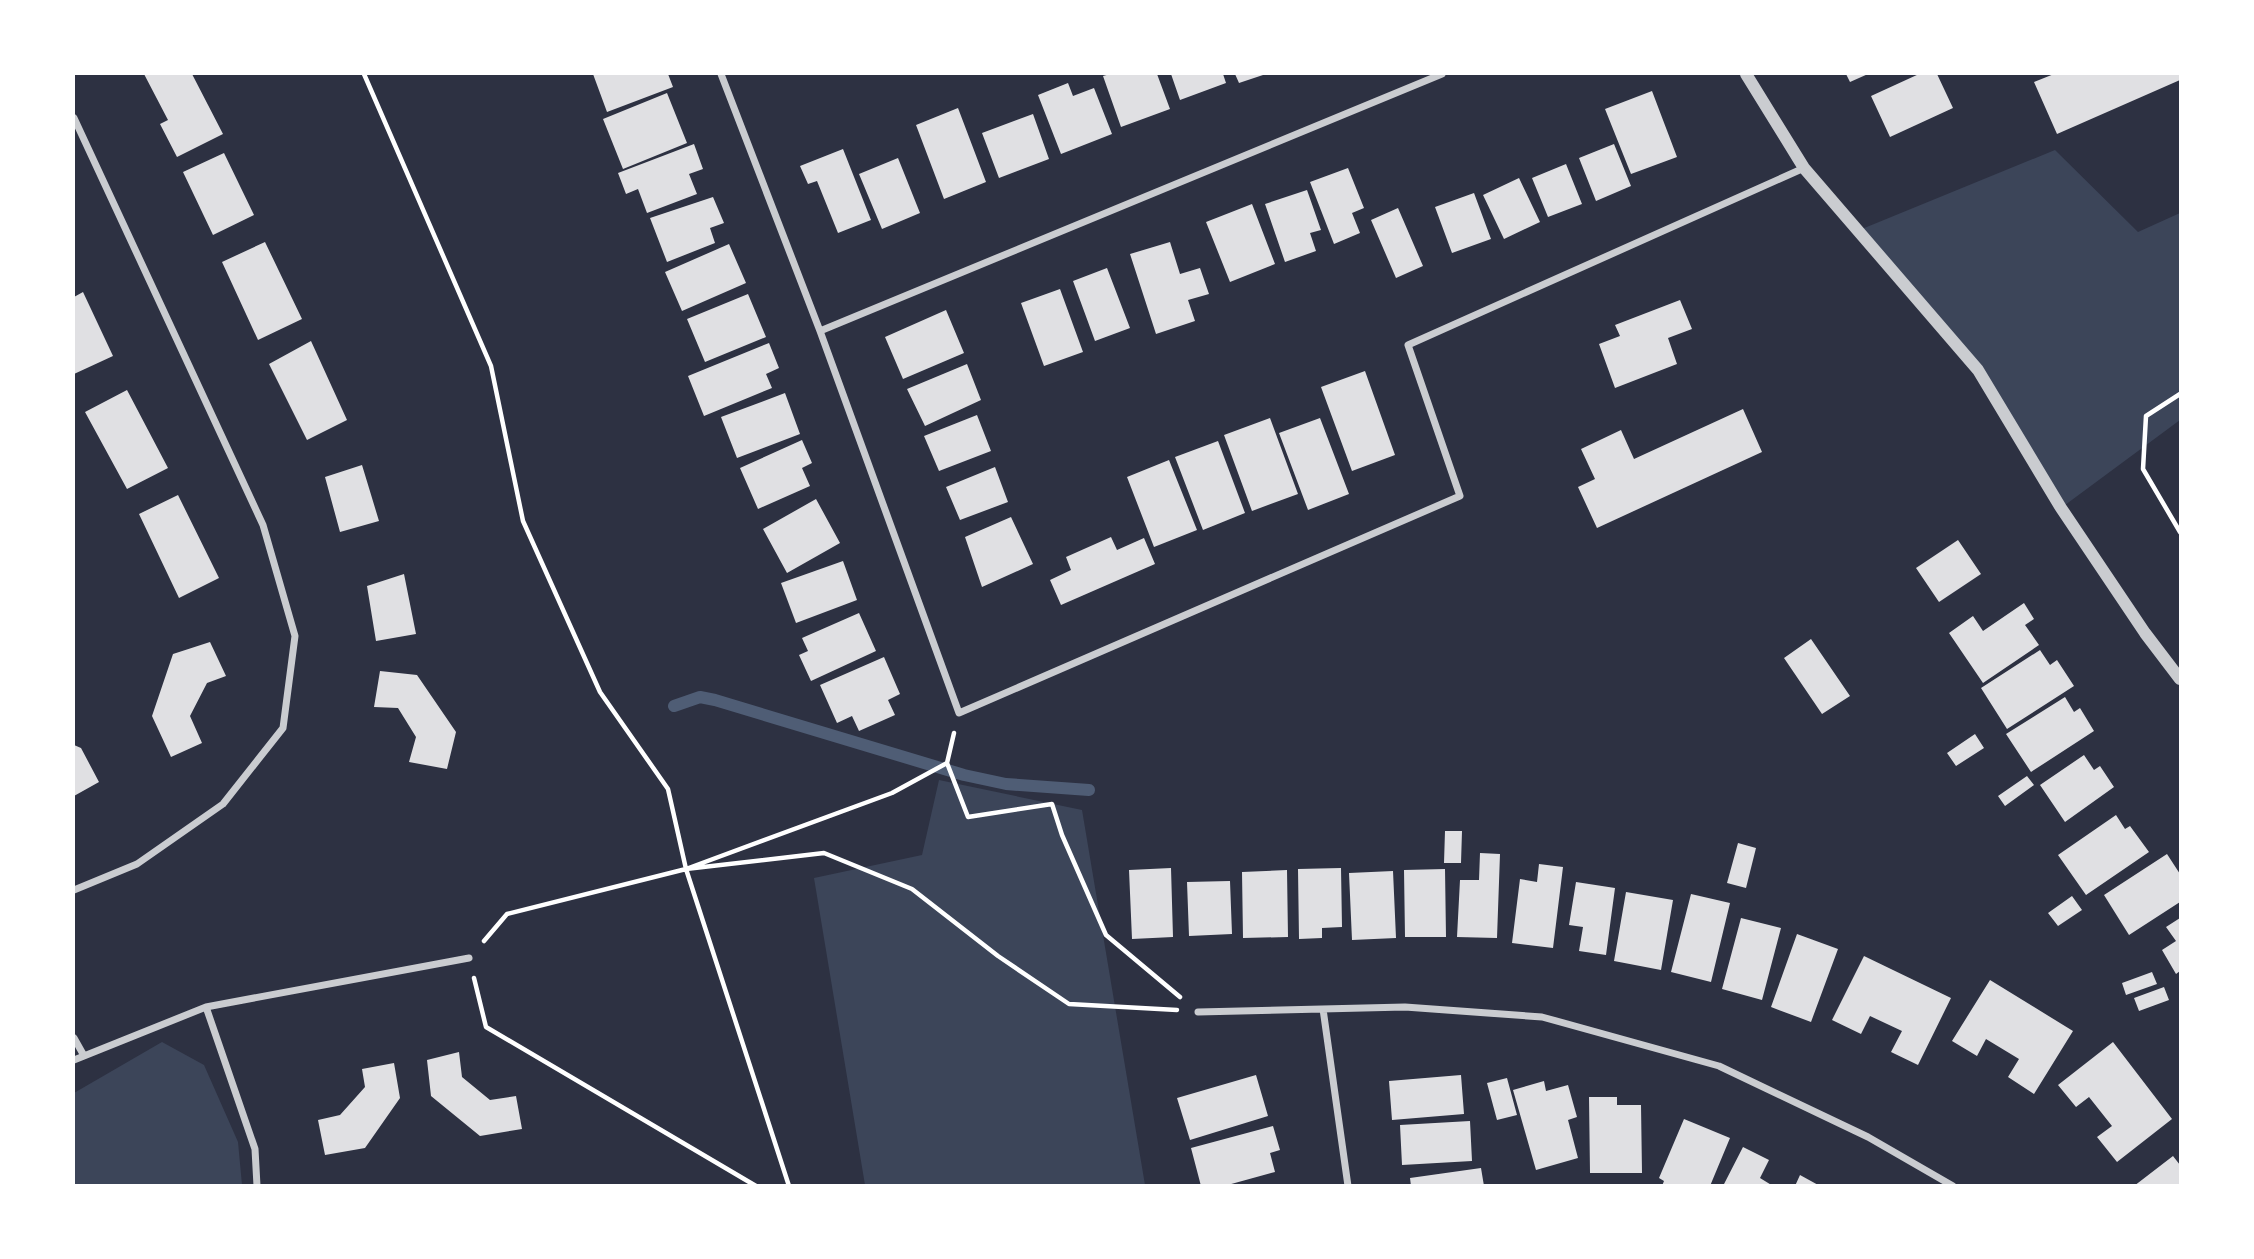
<svg xmlns="http://www.w3.org/2000/svg" width="2254" height="1259" font-family="Commissioner,sans-serif">
<rect width="100%" height="100%" fill="#2d3142"/>
<path fill="#3c4559" d="M2055 150 2138 232 2180 213V420L2061 508 1978 370 1857 231Z
M939 780 1082 810 1145 1185H865L814 878 922 855Z
M162 1042 204 1065 238 1142 242 1185H74V1093Z"/>
<g fill="none" stroke-linecap="round" stroke-linejoin="round">
<path stroke="#4f5d75" stroke-width="12" d="M674 706 700 697 715 700 964 775 1006 784 1089 790"/>
</g>
<path fill="#e0e0e3" d="M144 74H192L223 134 177 157 160 124 168 120Z
M593 74H668L673 87 607 112Z
M1110 74H1157L1170 109 1121 127 1103 76Z
M1171 74H1223L1226 83 1180 100Z
M1235 74H1266L1239 83Z
M1846 74H1868L1850 82Z
M1919 74H1937L1953 108 1890 137 1871 96Z
M2054 74H2180V80L2057 134 2034 82Z
M1068 83 1073 96 1094 88 1112 134 1061 154 1038 95Z
M1652 91 1677 157 1631 174 1605 109Z
M667 93 687 143 623 169 603 119Z
M958 108 986 182 944 199 916 125Z
M1033 114 1049 159 999 178 982 133Z
M694 144 703 169 689 174 697 194 647 213 638 189 626 194 618 173Z
M1614 144 1631 186 1596 201 1579 158Z
M843 149 871 220 838 233 817 181 808 184 800 166Z
M224 153 254 215 213 235 183 172Z
M898 158 920 213 882 229 859 174Z
M1566 164 1582 204 1548 217 1532 178Z
M1348 168 1364 208 1352 213 1360 233 1334 244 1310 182Z
M1519 178 1540 222 1504 239 1483 195Z
M1307 190 1321 230 1310 233 1316 251 1285 262 1265 204Z
M1474 193 1491 239 1452 253 1435 207Z
M713 197 724 223 710 228 715 243 667 262 650 218Z
M1252 204 1275 264 1230 282 1206 222Z
M1398 208 1423 266 1396 278 1371 220Z
M265 242 302 319 258 340 222 262Z
M1170 242 1180 274 1200 268 1209 294 1188 300 1195 321 1156 334 1130 254Z
M729 244 746 283 682 311 665 272Z
M1107 268 1130 328 1095 341 1073 281Z
M1060 289 1083 352 1044 366 1021 303Z
M83 292 113 356 74 374V297Z
M748 294 766 337 705 362 687 319Z
M1680 300 1692 329 1668 338 1677 364 1615 388 1599 344 1620 336 1615 325Z
M946 310 964 353 903 379 885 337Z
M311 341 347 420 307 440 269 364Z
M769 343 779 368 766 374 772 388 704 416 688 376Z
M967 364 981 400 925 426 907 389Z
M1365 371 1395 455 1352 471 1321 387Z
M127 390 168 468 127 489 85 412Z
M785 393 800 434 737 458 721 417Z
M1743 409 1762 452 1597 528 1578 487 1595 479 1581 449 1621 430 1634 459Z
M977 415 991 451 939 471 924 436Z
M1270 418 1298 494 1252 511 1224 435Z
M1320 418 1349 494 1308 510 1279 433Z
M802 440 812 463 802 468 810 486 758 509 740 468Z
M1218 441 1245 513 1203 530 1175 457Z
M1169 460 1197 530 1154 547 1127 477Z
M362 465 379 521 340 532 325 477Z
M995 467 1008 502 960 520 946 487Z
M178 495 219 578 179 598 139 514Z
M816 499 840 543 787 573 763 529Z
M1011 517 1033 564 982 587 965 537Z
M1111 537 1117 550 1144 538 1155 564 1061 605 1050 580 1071 570 1066 557Z
M1958 540 1981 574 1939 602 1916 568Z
M843 561 857 600 796 623 781 583Z
M404 574 416 634 376 641 367 586Z
M2024 603 2034 619 2025 625 2039 645 1983 683 1949 633 1973 616 1983 631Z
M859 613 876 651 811 681 799 655 808 651 802 638Z
M1811 639 1850 696 1822 714 1784 658Z
M210 642 226 676 207 683 190 716 202 743 171 757 152 716 173 654Z
M2040 650 2050 665 2057 660 2074 686 2007 729 1981 688Z
M884 657 900 694 888 700 895 715 859 731 852 716 837 723 820 685Z
M380 671 417 675 456 732 447 769 409 762 416 737 398 708 374 707Z
M2065 697 2074 712 2080 708 2094 731 2031 772 2006 734Z
M1975 734 1984 748 1956 766 1947 753Z
M74 745 81 748 99 782 74 796Z
M2084 755 2094 770 2100 766 2114 787 2065 822 2040 785Z
M2027 776 2034 785 2005 806 1998 796Z
M2116 815 2125 829 2130 826 2149 852 2086 895 2058 855Z
M1445 831H1462L1461 863H1444Z
M1738 843 1756 848 1746 888 1727 883Z
M1480 853 1500 854 1497 938 1457 937 1460 880H1479Z
M2167 854 2180 874V902L2129 935 2104 895Z
M1539 864 1563 867 1553 948 1512 943 1520 879 1537 882Z
M1171 868 1173 937 1132 939 1129 870Z
M1341 868 1342 927 1322 928V938L1299 939 1298 869Z
M1445 869 1446 937H1405L1404 870Z
M1287 870 1288 937 1243 938 1242 872Z
M1393 871 1396 938 1352 940 1349 873Z
M1230 881 1232 934 1189 936 1187 882Z
M1576 882 1615 888 1606 955 1579 951 1583 927 1569 925Z
M1626 892 1673 900 1661 970 1614 961Z
M1691 894 1730 903 1711 982 1671 972Z
M2072 896 2082 910 2058 926 2048 913Z
M1741 918 1781 928 1762 1000 1722 989Z
M2180 918V971L2176 974 2162 950 2176 941 2166 927Z
M1797 934 1838 949 1811 1022 1771 1007Z
M1864 956 1951 998 1918 1065 1891 1052 1902 1031 1870 1016 1861 1034 1832 1020Z
M2152 972 2157 984 2126 995 2122 983Z
M1990 980 2073 1031 2034 1094 2008 1077 2019 1059 1986 1039 1977 1056 1952 1041Z
M2164 987 2169 1000 2139 1011 2134 998Z
M2113 1042 2172 1119 2117 1162 2097 1137 2112 1126 2089 1097 2076 1107 2058 1085Z
M459 1052 462 1077 490 1100 516 1096 522 1129 480 1136 431 1096 427 1060Z
M394 1063 400 1098 365 1148 325 1155 318 1120 340 1115 365 1087 362 1069Z
M1256 1075 1268 1116 1190 1140 1177 1098Z
M1461 1075 1464 1114 1392 1120 1389 1081Z
M1507 1078 1517 1115 1497 1120 1487 1083Z
M1544 1081 1546 1091 1568 1085 1577 1117 1568 1120 1578 1158 1536 1170 1513 1090Z
M1589 1097H1617V1105H1641L1642 1173H1590Z
M1684 1119 1730 1138 1710 1186H1662L1664 1181 1659 1178Z
M1470 1121 1472 1161 1402 1165 1400 1125Z
M1273 1126 1280 1150 1270 1153 1275 1172 1224 1186H1201L1191 1148Z
M1743 1147 1769 1160 1760 1178 1773 1186H1723Z
M2173 1156 2180 1165V1186H2134Z
M1481 1168 1484 1186H1411L1410 1178Z
M1800 1175 1820 1186H1795Z"/>
<g fill="none" stroke-linecap="round" stroke-linejoin="round">
<path stroke="#fff" stroke-width="4.5" d="M364 74 491 366 523 521 600 692 668 789 686 869 789 1186
M2180 394 2146 416 2143 469 2180 532
M947 763 954 733
M686 869 824 853 912 889 998 956 1069 1004 1177 1010
M484 941 507 914 686 869 892 793 947 763 968 817 1052 804 1062 835 1106 935 1180 997
M474 978 486 1027 756 1186"/>
<path stroke="#caccd0" stroke-width="7" d="M721 74 820 331 959 713 1460 496 1408 345 1804 168
M74 118 263 525 295 636 283 728 223 804 137 864 74 890
M820 331 1442 74
M206 1007 255 1149 257 1186
M1323 1009 1348 1186
M1198 1012 1405 1007 1542 1017 1719 1066 1868 1137 1953 1186
M74 1038 83 1054
M74 1060 206 1007 469 958"/>
<path stroke="#caccd0" stroke-width="12" d="M1746 74 1804 168 1978 370 2061 508 2145 633 2180 679"/>
</g>
<rect width="2254" height="1259" fill="none" stroke="#ffffff" stroke-width="150"/>
</svg>
